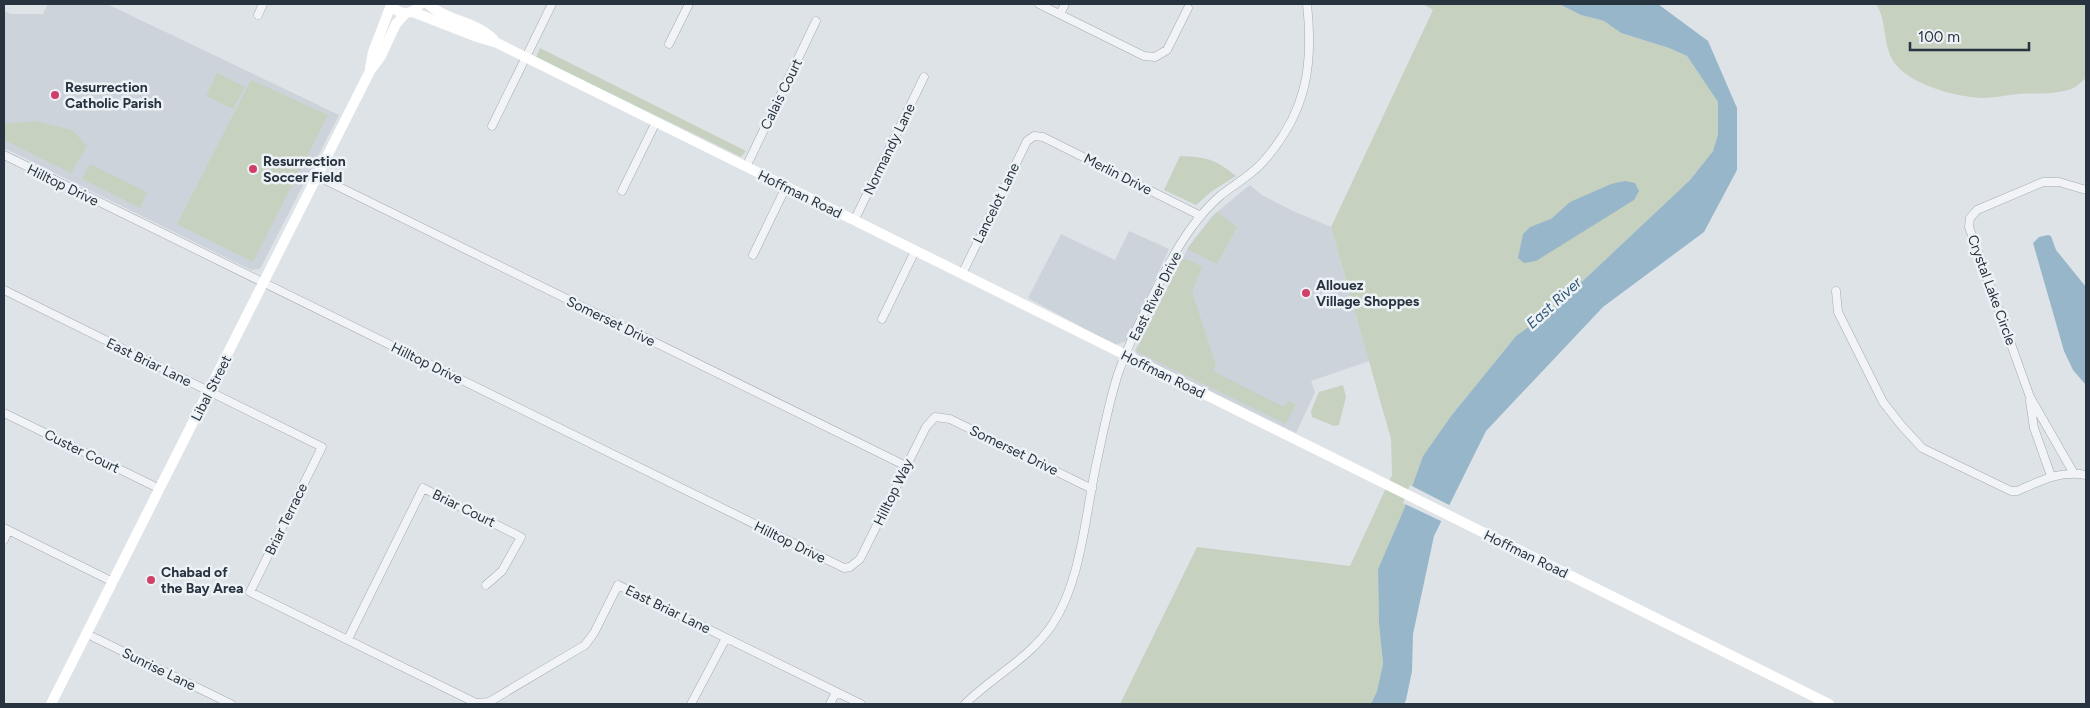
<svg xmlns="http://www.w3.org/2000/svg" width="2090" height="708" font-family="Figtree,sans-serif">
<rect width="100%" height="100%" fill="#dee3e8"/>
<path fill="#ccd3da" d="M48 4H107L339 115 260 269 251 270 4 148V10L10 14H43Z
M1250 185 1262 195 1293 211 1331 227 1369 361 1311 381 1315 392 1296 433 1138 356 1135 350 1189 246 1212 216Z
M1129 231 1169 249 1127 341 1115 345 1028 298 1061 234 1115 260Z"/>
<path fill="#c6d2bf" d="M1423 4H1559L1581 15 1604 21 1621 33 1669 48 1687 56 1718 102V134L1713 151 1690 180 1553 309 1516 336 1451 416 1423 456 1404 509 1378 569 1379 624 1383 665 1377 691 1371 704H1120L1197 547 1350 566 1392 475 1391 439 1331 227 1433 10Z
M1876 4H2086V78C2081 82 2077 87 2071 89 2054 95 2035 93 2018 94 2006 95 1995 98 1984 98 1957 97 1914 86 1896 65 1882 48 1888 22 1876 4Z
M540 48 746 151 741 157 536 57Z
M217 73 245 87 233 109 206 96Z
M251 80 328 115 253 262 177 224Z
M36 121 72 130 87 146 71 173 4 140V124Z
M1180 156C1207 157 1215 159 1236 176L1212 191 1196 205 1164 190Z
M90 164 147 192 140 208 82 179Z
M1217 212 1237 227 1217 264 1187 249Z
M1182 259 1189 260 1202 267 1192 292 1216 365 1213 371 1284 407 1288 401 1296 404 1286 424 1136 351Z
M1343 385 1346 397 1339 425 1334 426 1312 417 1311 411 1319 392Z"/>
<path fill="#98b6c9" d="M1559 4H1658L1708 41 1737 108V170L1704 232 1603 307 1486 431 1434 536 1413 634 1412 671 1406 700 1404 704H1371L1377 691 1383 664 1379 624 1378 569 1404 509 1423 456 1451 416 1516 336 1553 309 1690 180 1713 151 1718 134V102L1687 56 1669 48 1621 33 1604 21 1581 15Z
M1625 181 1635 183 1639 191 1634 200 1536 261 1524 263 1518 258 1523 234 1530 227 1551 219 1570 202 1611 184Z
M2048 235 2051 236 2056 250 2086 287V385L2073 370 2064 351 2033 243 2039 237Z"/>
<path fill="#dee3e8" d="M1410 485 1451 506 1443 522 1403 503Z"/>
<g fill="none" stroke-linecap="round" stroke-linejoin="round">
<defs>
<path id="street" d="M1039 4 1144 56 1155 57 1167 50 1188 8
M1060 14 1065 4
M258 15 263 4
M669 44 689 4
M492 126 552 4
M4 155 844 568 850 567 860 559 926 427 935 417 950 419 1092 489
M746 167 816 21
M317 176 906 466
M622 191 656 122
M854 221 924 77
M753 255 786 187
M962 274 1027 141 1034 136 1043 137 1201 216
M4 290 322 447 250 592 476 703 489 702 585 645 594 633 618 585 861 704
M1836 291 1838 312 1883 402 1901 425 1922 448 2011 491H2017C2040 481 2060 470 2086 475
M882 319 915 251
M2030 401 2034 428 2051 476
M4 413 160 489
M2073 472 2030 397 1969 227 1970 218 1977 210 2043 182H2059L2086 190
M4 528 113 582
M4 540 8 531
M87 634 231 704
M348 639 423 488 521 537 502 571 486 585
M691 704 726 638
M830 704 836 692
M965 704C992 677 1030 658 1052 625 1082 580 1085 514 1097 461 1103 432 1109 402 1118 374 1130 339 1149 303 1166 270 1179 244 1198 215 1221 195 1235 184 1250 176 1262 163 1306 114 1314 67 1307 4"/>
</defs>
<use href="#street" stroke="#a3abb2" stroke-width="9"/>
<use href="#street" stroke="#f1f3f6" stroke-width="8"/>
<path stroke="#fff" stroke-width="10" d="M391 4C398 16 413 16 420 4
M428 4C447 21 476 21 494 40
M413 12 477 37 497 43 1829 704
M370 68 373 52 391 5
M51 704 370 71 381 56 396 24 405 14"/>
</g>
<g fill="#d03f68" stroke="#edf2f6" stroke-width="2">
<circle cx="55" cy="95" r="5"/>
<circle cx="253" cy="169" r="5"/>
<circle cx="1306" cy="293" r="5"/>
<circle cx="151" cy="580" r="5"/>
</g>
<g text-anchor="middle" stroke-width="5" stroke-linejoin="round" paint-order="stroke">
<g font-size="14" font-weight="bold" fill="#27333f" stroke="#edf2f6" text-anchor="start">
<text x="65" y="92">Resurrection<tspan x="65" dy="16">Catholic Parish</tspan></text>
<text x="263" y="166">Resurrection<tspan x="263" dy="16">Soccer Field</tspan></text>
<text x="1316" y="290">Allouez<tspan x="1316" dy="16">Village Shoppes</tspan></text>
<text x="161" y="577">Chabad of<tspan x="161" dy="16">the Bay Area</tspan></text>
</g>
<g font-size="14" fill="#27333f" stroke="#edf2f6">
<text transform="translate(781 94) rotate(-64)" y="5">Calais Court</text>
<text transform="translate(889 149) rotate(-64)" y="5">Normandy Lane</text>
<text transform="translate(1118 174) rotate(27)" y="5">Merlin Drive</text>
<text transform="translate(63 185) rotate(26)" y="5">Hilltop Drive</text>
<text transform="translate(800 194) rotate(26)" y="5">Hoffman Road</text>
<text transform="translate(996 203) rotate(-64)" y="5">Lancelot Lane</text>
<text transform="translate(1992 290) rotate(70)" y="5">Crystal Lake Circle</text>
<text transform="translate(1155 296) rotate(-63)" y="5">East River Drive</text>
<text transform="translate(611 321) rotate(26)" y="5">Somerset Drive</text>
<text transform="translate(149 362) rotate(26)" y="5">East Briar Lane</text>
<text transform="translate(427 363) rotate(26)" y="5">Hilltop Drive</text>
<text transform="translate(1163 374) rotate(26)" y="5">Hoffman Road</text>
<text transform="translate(211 388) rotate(-63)" y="5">Libal Street</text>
<text transform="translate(1014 450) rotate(26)" y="5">Somerset Drive</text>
<text transform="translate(82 451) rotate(26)" y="5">Custer Court</text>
<text transform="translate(893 492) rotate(-64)" y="5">Hilltop Way</text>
<text transform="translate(464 508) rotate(26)" y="5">Briar Court</text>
<text transform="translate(286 519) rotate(-64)" y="5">Briar Terrace</text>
<text transform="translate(790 542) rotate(26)" y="5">Hilltop Drive</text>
<text transform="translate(1526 554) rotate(26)" y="5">Hoffman Road</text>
<text transform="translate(668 609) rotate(26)" y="5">East Briar Lane</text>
<text transform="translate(159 669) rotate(26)" y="5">Sunrise Lane</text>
</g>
<g font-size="15" font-style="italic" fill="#305774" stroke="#edf2f6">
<text transform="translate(1554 303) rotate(-42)" y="5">East River</text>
</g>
</g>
<rect width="2090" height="708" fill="none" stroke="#27333f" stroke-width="10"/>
<path d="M1910 42v8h119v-8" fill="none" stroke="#27333f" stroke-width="2.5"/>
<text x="1918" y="42" font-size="15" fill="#27333f" stroke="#edf2f6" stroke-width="4" paint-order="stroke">100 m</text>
</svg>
